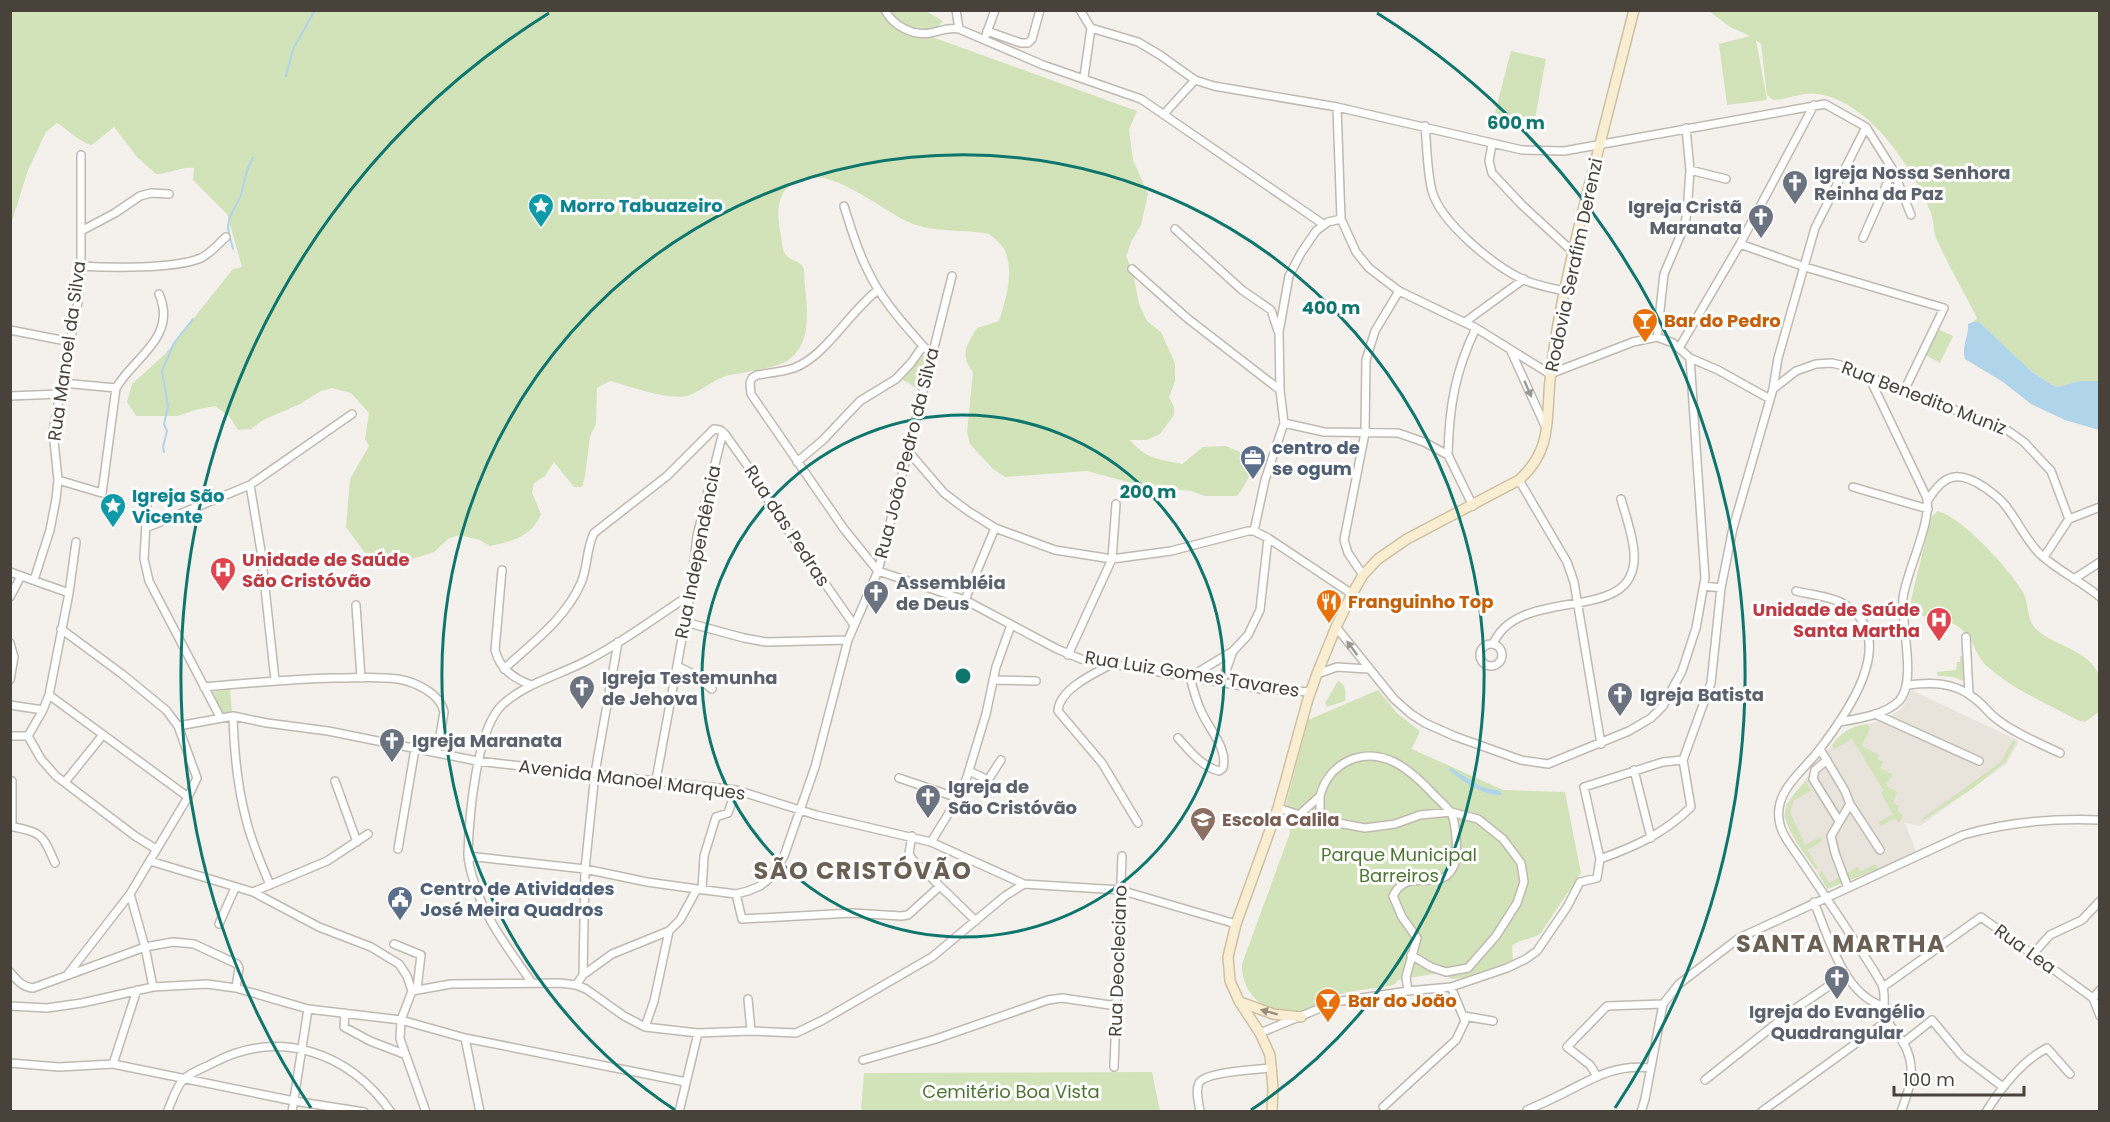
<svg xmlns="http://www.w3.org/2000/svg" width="2110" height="1122" font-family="Poppins,sans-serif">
<rect width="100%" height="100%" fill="#f4f1ec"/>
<path fill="#e8e3db" d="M1911 690 2019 741 2006 764 1920 826 1905 823 1917 854 1827 889 1784 817 1786 805 1837 738 1850 734 1855 728 1882 720 1897 712 1905 704Z"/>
<path fill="#d2e3ba" d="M11 11H926L943 21 934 30 932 37 1137 111 1129 130 1133 160 1148 194 1141 225 1132 240 1126 256 1133 273 1139 304 1147 321 1161 332 1175 363V381L1169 397 1174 407V415L1160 434 1147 440H1130C1146 459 1158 459 1182 464L1203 447 1226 446 1240 452 1246 464 1252 467C1249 478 1244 487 1237 496H1205L1191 491 1143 486 1087 471 1005 477 993 469 970 444 967 432 973 372C959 355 967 344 977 328L999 321C1006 300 1014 272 1005 251 1003 245 994 238 989 234 964 229 938 233 913 224 884 213 834 167 802 179 774 189 777 213 781 236 782 244 782 252 788 257 792 261 800 261 803 267 805 272 804 280 805 285 807 308 812 341 791 358 780 368 745 372 730 375 715 378 705 389 690 395 670 402 630 386 610 381L597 388 596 424 590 437 585 476 582 487H574L554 462 545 476 534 483 532 493 541 514C533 536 511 542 490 546L480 540 459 535 448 539 434 552 391 566 373 555 365 553 346 527 350 479 369 446 365 439 369 413 351 393 332 388 321 391 300 404 263 420 251 429 238 430 229 416 215 406 195 410 178 416H136L127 402 132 384 165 354 233 269 242 267 227 214 193 180 194 168C182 166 169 174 156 174L137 157 114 127 92 145C78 142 69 130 57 123L46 132 28 170 12 221 11 248Z
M1709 11H2099V381H2079L2058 387 2052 385 2031 371 1979 322H1973L1977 318C1964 292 1949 267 1937 240 1933 232 1934 222 1931 213 1913 168 1870 102 1818 94 1802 91 1787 100 1773 100L1767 95 1761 44 1756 40 1767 100 1727 105 1719 44 1750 36 1730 27Z
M1511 51 1546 59 1533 129 1493 120Z
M1938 329 1953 336 1940 363 1926 355Z
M920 355 928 357 916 388 902 379Z
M1937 511C1963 517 2009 569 2023 592 2030 605 2025 618 2037 630 2056 647 2088 649 2099 675 2103 685 2100 701 2099 712L2085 722 2077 720C2048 704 2014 690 1989 668 1974 656 1975 637 1957 626 1951 622 1955 625 1948 623 1944 623 1940 619 1936 618 1921 613 1919 622 1910 604L1931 518Z
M1960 656H1965L1963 681 1953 677 1938 676 1937 672 1956 670 1957 662H1960Z
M1338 681C1346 684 1346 693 1345 701L1327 707 1325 703Z
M230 689 232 712 222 713 213 692Z
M1378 690 1398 714 1420 731 1412 749 1503 790 1565 792 1581 873 1540 934C1531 940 1521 938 1512 946L1513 961 1462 978 1452 979 1439 973 1398 980 1395 984 1390 986C1372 989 1351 990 1335 996 1325 999 1316 1007 1305 1010 1273 1019 1241 999 1242 964L1290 833 1286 804 1308 720Z
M1867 724 1870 728 1862 746 1879 755 1877 759 1883 762 1880 768 1892 774 1886 786 1897 792 1893 803 1899 806 1897 811 1903 815 1899 823 1895 818 1881 826 1879 822 1893 814 1882 795 1881 792 1884 791 1852 739 1834 749 1832 746C1841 732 1851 726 1867 724Z
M2013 740 2016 741 2006 761 1973 788 1921 822 1923 818 2001 762Z
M1806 781 1811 791 1794 800 1790 812 1805 845 1820 837 1822 841 1807 850 1818 868 1816 870C1806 855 1780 825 1786 808 1789 798 1799 789 1806 781Z
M1875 864 1878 869 1827 889 1819 874 1822 871 1829 883 1858 867 1861 871Z
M1152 1072 1160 1111H861L864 1073Z"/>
<path fill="#b0d4e9" d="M1973 322H1979L2031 371 2052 385 2058 387 2079 381H2099V430L2065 420 2031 404 2003 382 1965 359C1961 347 1969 336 1968 324Z
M1451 768 1482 787 1500 791 1502 795C1483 796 1462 781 1448 769Z"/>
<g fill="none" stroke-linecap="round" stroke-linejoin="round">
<path stroke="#b0d4e9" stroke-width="2" d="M286 76 293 49 315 10
M233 249C231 240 226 230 229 221 231 212 238 203 241 195 245 182 245 170 253 158
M164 452 163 447 167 431 164 424 168 406 162 371 174 343 193 319"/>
<defs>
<path id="street" d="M885 10C893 26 913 36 930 33 941 31 949 27 959 29L1043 65 1141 99 1323 224
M956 10 959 29
M1080 10 1091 28 1138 42 1160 55 1195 80 1214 86 1337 107 1522 150 1564 151 1825 104 1866 127 1893 170 1911 215
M987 31 1021 43H1028L1032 39 1040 10
M986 35 995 10
M1084 77 1091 28
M1337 107 1341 219 1356 252 1369 268 1399 291 1476 328 1550 374 1633 342 1657 337 1673 343 1690 358 1718 370 1770 399
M1164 114 1195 80
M1425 126C1427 147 1427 171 1432 191 1441 223 1494 266 1524 280 1536 285 1551 288 1564 291
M1492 144 1489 161 1492 173 1522 205 1573 252
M1690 170 1726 179
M844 206C851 228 857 250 868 271 881 299 903 323 923 346
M1175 229 1242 290 1271 310 1278 331
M81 231 115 213 140 196 151 193 169 194
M1863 238 1893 170
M1740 244 1805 267 1944 308 1904 391
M81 266C111 268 174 269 201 258 211 253 218 244 226 237
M1132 269 1187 318 1280 390
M878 290C849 312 826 356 794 368 782 372 769 373 757 375L752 378 750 383 751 394 844 529 878 571 965 600 1057 649 1081 659 1261 689 1311 692
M1465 322 1524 279
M10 330 71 342
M1657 337 1664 274 1684 227 1687 213 1690 170 1686 128
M1679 348 1740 244 1814 105
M1510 349 1546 428
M62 383 116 388
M1773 389 1796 371 1816 364 1832 363 1848 367 1869 377 1946 407 2000 425 2024 442 2051 471 2069 519
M10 396 60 394
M1284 423 1324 432 1398 433 1424 442 1448 455 1473 506
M908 451 944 493 968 511 995 528 1055 550 1112 559 1171 551 1248 531H1254L1268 538 1260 610 1248 635 1233 651
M1448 455C1449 408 1455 371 1476 328
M797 462 823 440 860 401 896 379 911 363 923 346 932 354
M58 480 102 493 116 388C133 358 178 337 159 294
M1519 480 1567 562 1574 582 1601 744
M250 485 261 551 275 680
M1853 487 1928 509
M1928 500C1944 474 1958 470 1984 487 1991 492 2000 498 2005 505 2018 521 2025 539 2040 554 2058 571 2081 581 2100 597
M147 505 144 559 149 581 220 717
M146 528 250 485 352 414
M1254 531 1265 480 1284 423 1280 390 1279 332 1289 276 1301 253 1316 231 1328 222 1341 219
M1268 538 1352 594
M2044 557 2069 519 2100 507
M502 570 495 650C500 669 513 678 531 685
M10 572 69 593
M1363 575 1348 553 1344 540 1365 433 1366 360 1375 331 1399 291
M2074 579 2100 562
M34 580 50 530 56 499 58 480 53 431 78 302 81 266V155
M1704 586 1721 588
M1796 591C1811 595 1831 596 1844 604 1903 639 1844 718 1816 754 1801 772 1775 792 1779 819 1780 833 1792 847 1800 859 1820 888 1839 917 1858 946 1866 959 1875 971 1882 985 1887 996 1881 1009 1887 1020 1891 1028 1898 1035 1903 1042 1918 1069 1910 1086 1901 1112
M10 597 21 576
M965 600 995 528
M356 605 361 678
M685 622 744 638 766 642 848 640
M1336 627 1394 699 1411 714 1425 723 1454 736 1521 760 1548 764 1629 731 1651 718 1663 706 1682 671 1696 628 1705 578 1690 358
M61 629 122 674 166 710 178 726 197 778 188 797 130 894 68 974
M1966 637 1969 694
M10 643 14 657 10 680
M1493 644C1520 582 1639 628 1634 553 1633 535 1626 517 1621 499
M1480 655a11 11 0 1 1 22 0a11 11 0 1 1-22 0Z
M1068 655 1112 559 1116 504
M1112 664C1095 673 1059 689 1058 711L1102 763 1138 823
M677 666 693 674 712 689
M504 669C532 643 566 618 581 583 588 567 586 549 594 533L667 476 714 429 720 430 725 434 747 465 778 516 854 625
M1317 674 1337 667 1368 669
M993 680 1036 681
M1908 685C1932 682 1954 682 1974 698 1983 704 1989 714 1998 720 2016 734 2039 743 2060 753
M204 687C247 683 290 679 333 678 354 678 377 676 398 679 415 682 440 693 444 712L437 753
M49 695 188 797
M10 705 43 710
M1875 714 1979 761
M233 716C234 751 237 785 246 819 251 841 261 863 270 885
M1839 722C1857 719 1885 715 1899 701 1917 682 1901 625 1903 598 1906 572 1934 518 1926 496L1869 377
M178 726 233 716 267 723 328 731 477 761 736 790 816 815 931 842 1024 884 1120 890 1236 924
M10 736H28
M28 736 43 710 49 695 69 593 76 542
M28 736 41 759 56 776 135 836 156 849
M1178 738C1189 750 1202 767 1219 771L1223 768C1228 748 1210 731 1202 713 1196 701 1193 689 1190 677L1233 651 1222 682
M1820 749 1845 791 1850 804 1831 836 1835 853 1848 888
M1827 760 1815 770 1813 779 1839 821
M1634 770 1651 838
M969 771 988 780 1001 760
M899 778 958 798
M656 780 690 595 697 536 723 432
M12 781V826
M335 781 357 842
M65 782 102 736
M1320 796C1329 762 1364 746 1396 763 1411 771 1424 784 1435 796 1440 801 1447 807 1451 813 1456 822 1458 852 1455 863 1442 898 1409 863 1393 896L1402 917 1417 938 1406 977 1408 991
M1850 804 1880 850
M1278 808 1306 817 1365 828 1395 824 1420 815 1451 812 1478 819 1503 839 1521 863 1524 882 1517 903 1496 936 1468 968 1446 972 1431 967 1411 955
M1299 815 1320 796V820
M10 826C42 833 42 833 55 863
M912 836 909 853 912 859 976 921
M931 842 958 798 967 777 986 714 996 667 1011 625
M398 849 415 749
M468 856 585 869 647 882 697 889
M1600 859C1634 847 1665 833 1691 807L1683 760 1711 683 1721 588 1733 528 1773 389 1778 358 1815 228 1866 127
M150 861 253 892 319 927 371 947 399 964 407 976 412 991 401 1020 400 1039 426 1112
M702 890 704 856 716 817 728 813 736 790
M253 892 327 861 368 834
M130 894 145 947 153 987
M736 894 742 919 852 913 901 916 908 915 940 886
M1814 902C1828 936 1844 995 1883 1006
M219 924 235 888
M394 944 421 955 417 989
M2032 955 2050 935 2082 920 2100 901
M10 972C17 980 22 987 33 988L145 947 173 942 194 944 237 964 239 968 236 988
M583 975 612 954 669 931 680 920 697 889 736 894 748 891 760 886 770 878 784 856 815 767 848 640 878 571 952 276
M532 983C511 952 486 921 475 885 472 876 468 863 468 854 469 818 476 730 502 705 527 682 561 675 590 659 625 641 657 616 690 595
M576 985 583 975 585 869 595 773 618 642
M1883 987 1981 917 2093 998 2100 1016
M412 991 451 984 560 983 576 985 586 989 624 1016 645 1027 698 1033 751 1031 796 1033 823 1020 932 957 1005 896 1024 884
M2093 998 2100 990
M748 999 751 1031
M10 1006 47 1008 82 1003 153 987 207 984 236 988 308 1009 401 1020 465 1038 686 1082
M345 1013 344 1027 370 1041 404 1054
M1464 1016 1493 1021
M645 1027 654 1001 669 931
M1260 1033 1335 1002 1408 991 1451 987 1507 968 1526 959 1537 951 1567 907 1580 882 1597 878 1600 859 1584 787 1663 762 1683 760
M465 1038 480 1112
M1903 1043 1932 1020 1962 1056 2003 1087
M863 1060 936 1039 1048 1000 1062 998 1117 1006
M10 1063 59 1067 113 1064 294 1101 364 1112
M113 1064 137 990
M1114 1067 1122 856
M1597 1076 1590 1065 1567 1047 1607 1006 1663 1004
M1705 1080 1792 1011 1845 975
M1383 1107 1456 1040 1465 1021 1451 987
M1527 1110C1539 1105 1550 1100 1562 1094 1590 1080 1616 1063 1650 1068
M167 1112C172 1102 176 1086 184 1079 191 1072 204 1068 213 1063 279 1028 349 1052 391 1112
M292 1112 308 1009
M679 1112 698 1033
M1200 1112C1199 1103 1195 1091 1199 1083 1205 1072 1259 1069 1272 1068
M1641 1112 1645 1099 1663 1004 1679 984 1739 938 1963 835C2008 822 2053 818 2100 820
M1761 1112 1887 1021
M1986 1112C2001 1088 2022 1061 2047 1048L2070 1074"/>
<path id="secondary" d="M1240 1002 1273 1014 1301 1017
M1272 1112 1273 1088 1270 1055 1260 1033 1239 1001 1230 981 1228 957 1236 924 1278 808 1308 699 1317 674 1336 627 1352 594 1363 575 1378 559 1407 539 1519 480C1555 448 1545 414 1551 371 1557 319 1569 269 1581 218 1598 149 1616 80 1634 10"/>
</defs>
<use href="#street" stroke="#bfb9b0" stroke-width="10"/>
<use href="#secondary" stroke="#cec1a1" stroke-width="12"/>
<use href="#street" stroke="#fff" stroke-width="7"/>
<use href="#secondary" stroke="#f9eed2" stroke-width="9"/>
</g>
<defs><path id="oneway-solid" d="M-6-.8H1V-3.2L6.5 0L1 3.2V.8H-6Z" transform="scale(1.5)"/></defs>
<g fill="#9a9793">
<use href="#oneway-solid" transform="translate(1528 389) rotate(66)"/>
<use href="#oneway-solid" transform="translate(1352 648) rotate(-127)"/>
</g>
<use fill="#988f7e" href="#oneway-solid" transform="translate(1269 1012) rotate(-165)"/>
<g fill="none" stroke="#0f766e" stroke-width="3">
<circle cx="963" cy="676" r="261"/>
<path d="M675 1110A521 521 0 1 1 1251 1110"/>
<path d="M311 1108A782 782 0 0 1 549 13M1377 13A782 782 0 0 1 1615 1108"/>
</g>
<defs>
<symbol id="church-pin" viewBox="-11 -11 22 30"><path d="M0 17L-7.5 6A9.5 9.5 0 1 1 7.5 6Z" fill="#6b7280" stroke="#fff"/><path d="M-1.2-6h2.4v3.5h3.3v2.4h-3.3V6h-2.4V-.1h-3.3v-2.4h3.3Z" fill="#fff"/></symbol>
<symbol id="sight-pin" viewBox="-11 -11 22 30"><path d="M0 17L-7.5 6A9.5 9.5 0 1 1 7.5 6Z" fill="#0f9aa8" stroke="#fff"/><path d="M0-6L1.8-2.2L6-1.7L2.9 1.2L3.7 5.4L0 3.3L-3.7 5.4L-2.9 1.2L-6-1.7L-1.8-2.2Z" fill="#fff"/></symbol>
<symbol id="bar-pin" viewBox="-11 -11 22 30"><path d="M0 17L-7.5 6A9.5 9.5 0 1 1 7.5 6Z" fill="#e8710a" stroke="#fff"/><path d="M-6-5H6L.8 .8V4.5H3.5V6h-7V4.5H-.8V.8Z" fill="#fff"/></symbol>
<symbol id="office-pin" viewBox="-11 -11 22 30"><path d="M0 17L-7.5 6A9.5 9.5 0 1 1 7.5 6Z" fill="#5c6f8a" stroke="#fff"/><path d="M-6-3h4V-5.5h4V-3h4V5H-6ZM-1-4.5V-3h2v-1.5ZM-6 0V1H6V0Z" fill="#fff"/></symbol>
<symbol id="hospital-pin" viewBox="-11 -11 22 30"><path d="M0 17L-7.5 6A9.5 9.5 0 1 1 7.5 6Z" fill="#e0444e" stroke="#fff"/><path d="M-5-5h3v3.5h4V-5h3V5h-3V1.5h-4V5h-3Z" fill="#fff"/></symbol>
<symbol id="restaurant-pin" viewBox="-11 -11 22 30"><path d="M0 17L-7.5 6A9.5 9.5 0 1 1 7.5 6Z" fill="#e8710a" stroke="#fff"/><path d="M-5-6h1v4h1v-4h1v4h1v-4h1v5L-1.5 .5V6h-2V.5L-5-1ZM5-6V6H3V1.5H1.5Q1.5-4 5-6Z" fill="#fff"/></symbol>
<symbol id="school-pin" viewBox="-11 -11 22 30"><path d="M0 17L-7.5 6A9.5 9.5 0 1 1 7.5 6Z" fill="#8d6e63" stroke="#fff"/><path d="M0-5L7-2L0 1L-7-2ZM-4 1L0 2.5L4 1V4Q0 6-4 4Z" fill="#fff"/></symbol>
<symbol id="civic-pin" viewBox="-11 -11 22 30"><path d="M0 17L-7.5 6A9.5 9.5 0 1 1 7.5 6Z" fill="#5c6f8a" stroke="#fff"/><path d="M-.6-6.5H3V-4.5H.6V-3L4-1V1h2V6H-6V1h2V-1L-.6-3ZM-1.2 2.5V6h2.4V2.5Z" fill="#fff"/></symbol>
</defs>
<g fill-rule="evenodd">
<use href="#church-pin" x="1780" y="168" width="30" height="40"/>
<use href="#sight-pin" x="526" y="191" width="30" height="40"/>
<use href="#church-pin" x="1746" y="202" width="30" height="40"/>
<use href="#bar-pin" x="1630" y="306" width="30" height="40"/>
<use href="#office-pin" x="1238" y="443" width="30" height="40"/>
<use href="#sight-pin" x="98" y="491" width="30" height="40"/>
<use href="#hospital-pin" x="208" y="555" width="30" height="40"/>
<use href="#church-pin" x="861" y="578" width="30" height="40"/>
<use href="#restaurant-pin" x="1314" y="587" width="30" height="40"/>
<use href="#hospital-pin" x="1924" y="605" width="30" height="40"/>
<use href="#church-pin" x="567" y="673" width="30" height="40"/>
<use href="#church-pin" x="1605" y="680" width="30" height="40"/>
<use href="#church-pin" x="377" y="726" width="30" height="40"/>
<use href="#church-pin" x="913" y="782" width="30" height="40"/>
<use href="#school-pin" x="1188" y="805" width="30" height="40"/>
<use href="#civic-pin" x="385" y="884" width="30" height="40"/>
<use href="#church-pin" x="1822" y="963" width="30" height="40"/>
<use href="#bar-pin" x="1313" y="986" width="30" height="40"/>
</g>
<g text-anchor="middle" stroke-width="6" stroke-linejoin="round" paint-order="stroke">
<g font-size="18" font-weight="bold" fill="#5b616d" stroke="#fff" text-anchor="start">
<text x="1814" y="179">Igreja Nossa Senhora<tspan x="1814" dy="21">Reinha da Paz</tspan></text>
<text x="1742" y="213" text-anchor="end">Igreja Cristã<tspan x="1742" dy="21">Maranata</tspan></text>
<text x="896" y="589">Assembléia<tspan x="896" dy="21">de Deus</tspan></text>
<text x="602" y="684">Igreja Testemunha<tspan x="602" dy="21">de Jehova</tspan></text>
<text x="1640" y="701">Igreja Batista</text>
<text x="412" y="747">Igreja Maranata</text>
<text x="948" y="793">Igreja de<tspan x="948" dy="21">São Cristóvão</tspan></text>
<text x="1837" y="1018" text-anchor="middle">Igreja do Evangélio<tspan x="1837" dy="21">Quadrangular</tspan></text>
</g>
<g font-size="18" font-weight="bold" fill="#0d838f" stroke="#fff" text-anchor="start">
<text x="560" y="212">Morro Tabuazeiro</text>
<text x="132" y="502">Igreja São<tspan x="132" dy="21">Vicente</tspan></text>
</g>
<g font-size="18" fill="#48423a" stroke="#fff">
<text transform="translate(1574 265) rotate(-78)" y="6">Rodovia Serafim Derenzi</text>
<text transform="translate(67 351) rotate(-82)" y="6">Rua Manoel da Silva</text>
<text transform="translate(1924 398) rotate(21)" y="6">Rua Benedito Muniz</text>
<text transform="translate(907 453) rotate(-76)" y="6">Rua João Pedro da Silva</text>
<text transform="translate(787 526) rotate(57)" y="6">Rua das Pedras</text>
<text transform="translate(698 552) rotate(-79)" y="6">Rua Independência</text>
<text transform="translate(1192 674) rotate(9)" y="6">Rua Luiz Gomes Tavares</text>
<text transform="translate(632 780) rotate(7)" y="6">Avenida Manoel Marques</text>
<text transform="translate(2025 949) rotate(36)" y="6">Rua Lea</text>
<text transform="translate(1118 961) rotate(-88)" y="6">Rua Deocleciano</text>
</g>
<g font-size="18" font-weight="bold" fill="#c56008" stroke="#fff" text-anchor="start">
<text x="1664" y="327">Bar do Pedro</text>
<text x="1348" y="608">Franguinho Top</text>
<text x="1348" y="1007">Bar do João</text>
</g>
<g font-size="18" font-weight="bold" fill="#4e5e75" stroke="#fff" text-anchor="start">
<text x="1272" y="454">centro de<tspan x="1272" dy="21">se ogum</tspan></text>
<text x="420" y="895">Centro de Atividades<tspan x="420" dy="21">José Meira Quadros</tspan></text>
</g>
<g font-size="18" font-weight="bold" fill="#be3a42" stroke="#fff" text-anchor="start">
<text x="242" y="566">Unidade de Saúde<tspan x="242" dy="21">São Cristóvão</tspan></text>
<text x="1920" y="616" text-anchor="end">Unidade de Saúde<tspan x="1920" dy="21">Santa Martha</tspan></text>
</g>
<g font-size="18" font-weight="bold" fill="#785e54" stroke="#fff" text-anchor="start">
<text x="1222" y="826">Escola Calila</text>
</g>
<g font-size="18" fill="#4e7434" stroke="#fff">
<text x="1399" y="861">Parque Municipal<tspan x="1399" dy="21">Barreiros</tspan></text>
<text x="1011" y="1098">Cemitério Boa Vista</text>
</g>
<g font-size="24" font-weight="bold" letter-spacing="1.5" fill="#6a6053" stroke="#fff">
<text x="863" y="879">SÃO CRISTÓVÃO</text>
<text x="1841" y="952">SANTA MARTHA</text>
</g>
</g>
<circle cx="963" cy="676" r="9" fill="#0f766e" stroke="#fff" stroke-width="3"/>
<g font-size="18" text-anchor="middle" font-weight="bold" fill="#0f766e" stroke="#fff" stroke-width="6" stroke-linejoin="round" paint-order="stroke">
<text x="1516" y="129">600 m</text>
<text x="1331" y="314">400 m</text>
<text x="1148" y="498">200 m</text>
</g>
<rect width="2110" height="1122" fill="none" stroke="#48423a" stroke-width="24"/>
<path d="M1894 1086v9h130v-9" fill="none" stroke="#48423a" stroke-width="3"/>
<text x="1903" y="1086" font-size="18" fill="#48423a" stroke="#ffffff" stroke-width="4.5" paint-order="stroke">100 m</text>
</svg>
